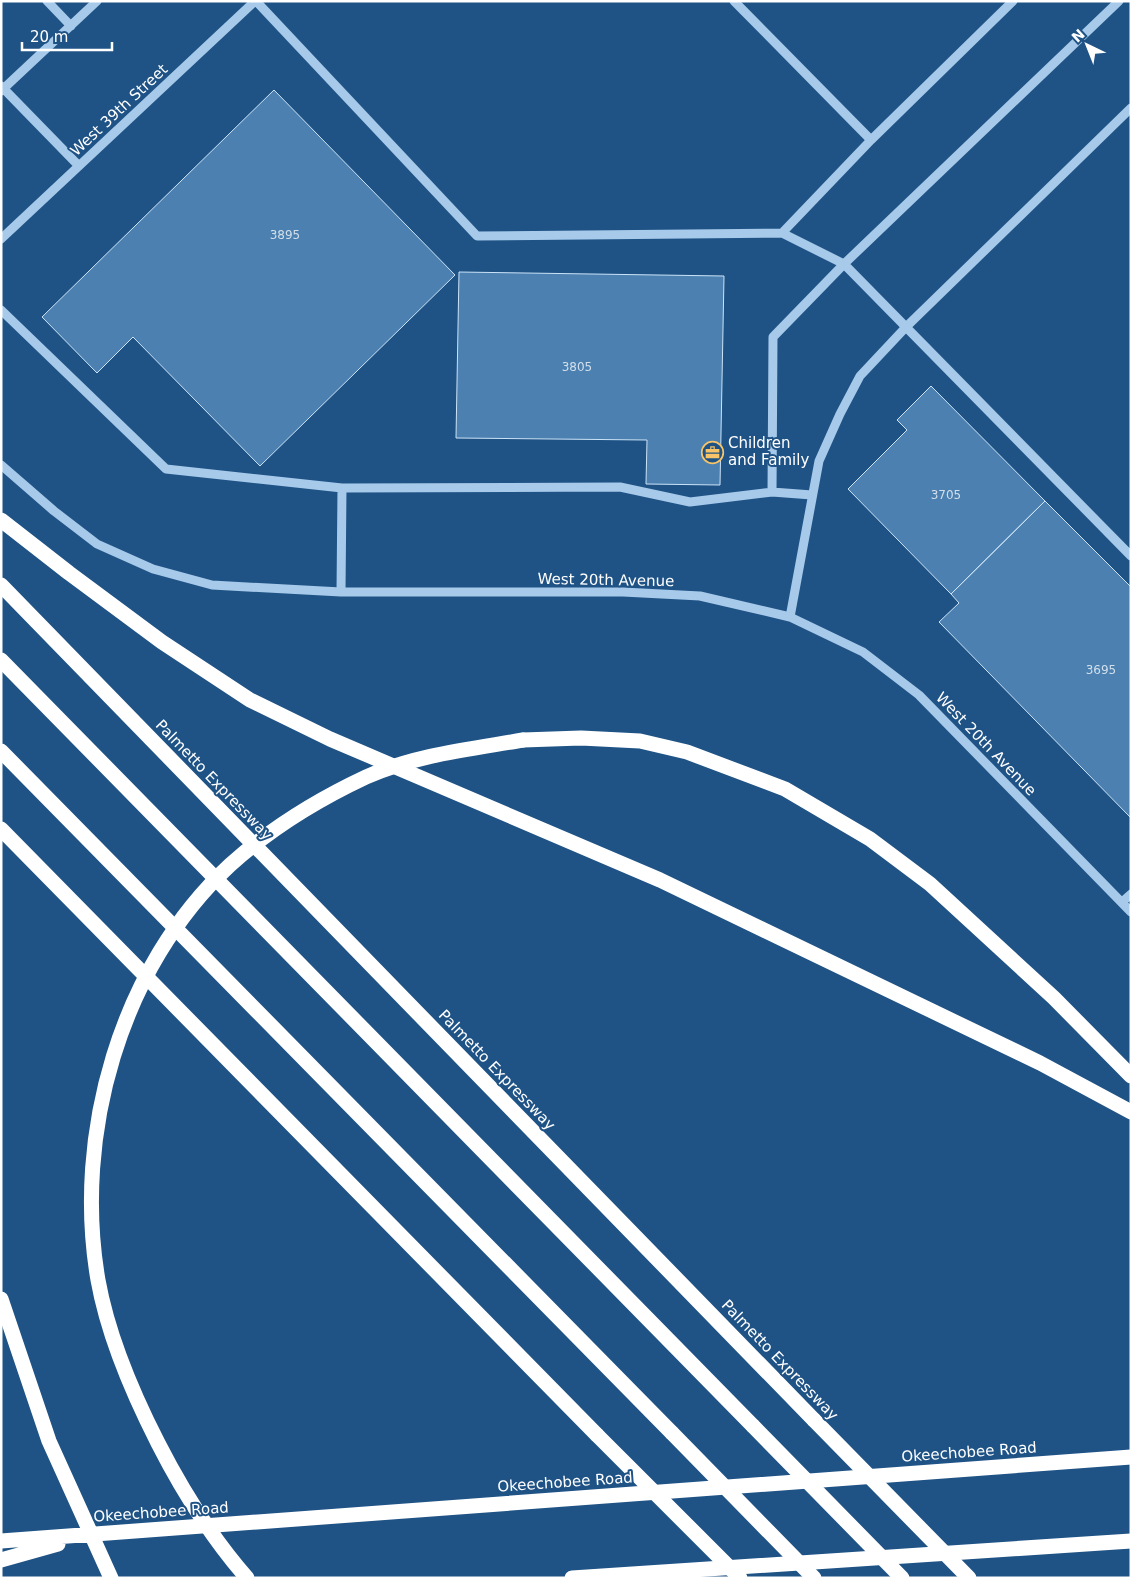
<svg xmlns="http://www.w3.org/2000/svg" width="1132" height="1579" font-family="'DejaVu Sans',sans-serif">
<rect width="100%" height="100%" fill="#1f5386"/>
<path fill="#4b80b0" stroke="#cce3f7" d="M274 90 455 275 260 466 133 337 97 373 42 317Z
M459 272 724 276 720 485 646 484 647 440 456 438Z
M931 386 1045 501 951 594 848 489 907 430 897 420Z
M1045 501 1131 587V818L939 622 959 603 951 594Z"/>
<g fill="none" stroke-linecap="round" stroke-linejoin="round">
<path stroke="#a7caea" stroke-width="9" d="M47 1 71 26
M256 1 477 236 782 233 844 264 1119 1
M734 1 871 140
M1 86 79 166
M1 91 97 1
M782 233 871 140 1013 1
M1 239 255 1
M1 310 166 469 342 488 341 592
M1 465 54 511 97 544 153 569 212 585 341 592H623L700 596 790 617 863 652 919 695 1131 912
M342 488 620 487 690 502 772 492
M812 495 772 492 773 337 844 264 1131 556
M790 617 819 461 840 414 860 376 906 327 1131 108
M1122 902 1131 894"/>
<path stroke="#fff" stroke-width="15" d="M1 520 69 573 162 642 250 700 330 739 660 880 1040 1063 1131 1112
M1 585 814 1420
M1 660 753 1426
M523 740 581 738 640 741 687 752 785 789 870 839 930 884 1054 998 1131 1076
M1 751 672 1433
M1 829 597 1435
M1 1299 49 1441 111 1578
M1 1541 1131 1457
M1 1560 58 1544
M572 1578 1131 1541"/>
<path stroke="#fff" stroke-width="15" d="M814 1420 969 1578
M753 1426 902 1578
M672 1433 814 1578
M597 1435 740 1578
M247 1578C212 1538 182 1490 158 1443 132 1392 108 1336 98 1280 73 1135 120 967 230 865 270 829 317 800 366 777 415 755 471 749 523 740"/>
</g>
<defs>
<symbol id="office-ring" viewBox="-11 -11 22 22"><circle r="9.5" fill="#1f5386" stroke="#f8c467" stroke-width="1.5"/><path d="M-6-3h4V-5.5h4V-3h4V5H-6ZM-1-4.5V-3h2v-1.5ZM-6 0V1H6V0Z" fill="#f8c467"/></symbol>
</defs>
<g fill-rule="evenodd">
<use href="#office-ring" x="700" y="440" width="25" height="25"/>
</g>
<g text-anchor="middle" stroke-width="4" stroke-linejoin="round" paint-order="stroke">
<g font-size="12" fill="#d2dfeb">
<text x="285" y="239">3895</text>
<text x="577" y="371">3805</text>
<text x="946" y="499">3705</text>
<text x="1101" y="674">3695</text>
</g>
<g font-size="15" fill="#fff" stroke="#1f5386">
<text transform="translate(119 110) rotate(-43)" y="5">West 39th Street</text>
<text transform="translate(606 580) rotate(1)" y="5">West 20th Avenue</text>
<text transform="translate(986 744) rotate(46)" y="5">West 20th Avenue</text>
<text transform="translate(214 780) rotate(46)" y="5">Palmetto Expressway</text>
<text transform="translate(497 1070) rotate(46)" y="5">Palmetto Expressway</text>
<text transform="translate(780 1360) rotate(46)" y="5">Palmetto Expressway</text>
<text transform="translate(969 1452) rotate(-4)" y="5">Okeechobee Road</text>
<text transform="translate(565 1482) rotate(-4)" y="5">Okeechobee Road</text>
<text transform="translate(161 1512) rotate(-4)" y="5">Okeechobee Road</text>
</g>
<g font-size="15" fill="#fff" stroke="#1f5386" text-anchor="start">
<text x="728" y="448">Children<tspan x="728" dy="17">and Family</tspan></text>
</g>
</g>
<rect width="1132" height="1579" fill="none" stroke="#ffffff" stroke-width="5"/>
<g transform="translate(1087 45) rotate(317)" stroke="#1f5386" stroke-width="4" paint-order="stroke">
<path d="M0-4L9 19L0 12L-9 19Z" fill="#ffffff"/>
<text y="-8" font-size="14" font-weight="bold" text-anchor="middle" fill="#ffffff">N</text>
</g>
<path d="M22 42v8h90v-8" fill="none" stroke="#ffffff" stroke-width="2.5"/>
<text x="30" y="42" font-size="15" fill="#ffffff" stroke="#1f5386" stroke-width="4" paint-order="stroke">20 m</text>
</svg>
